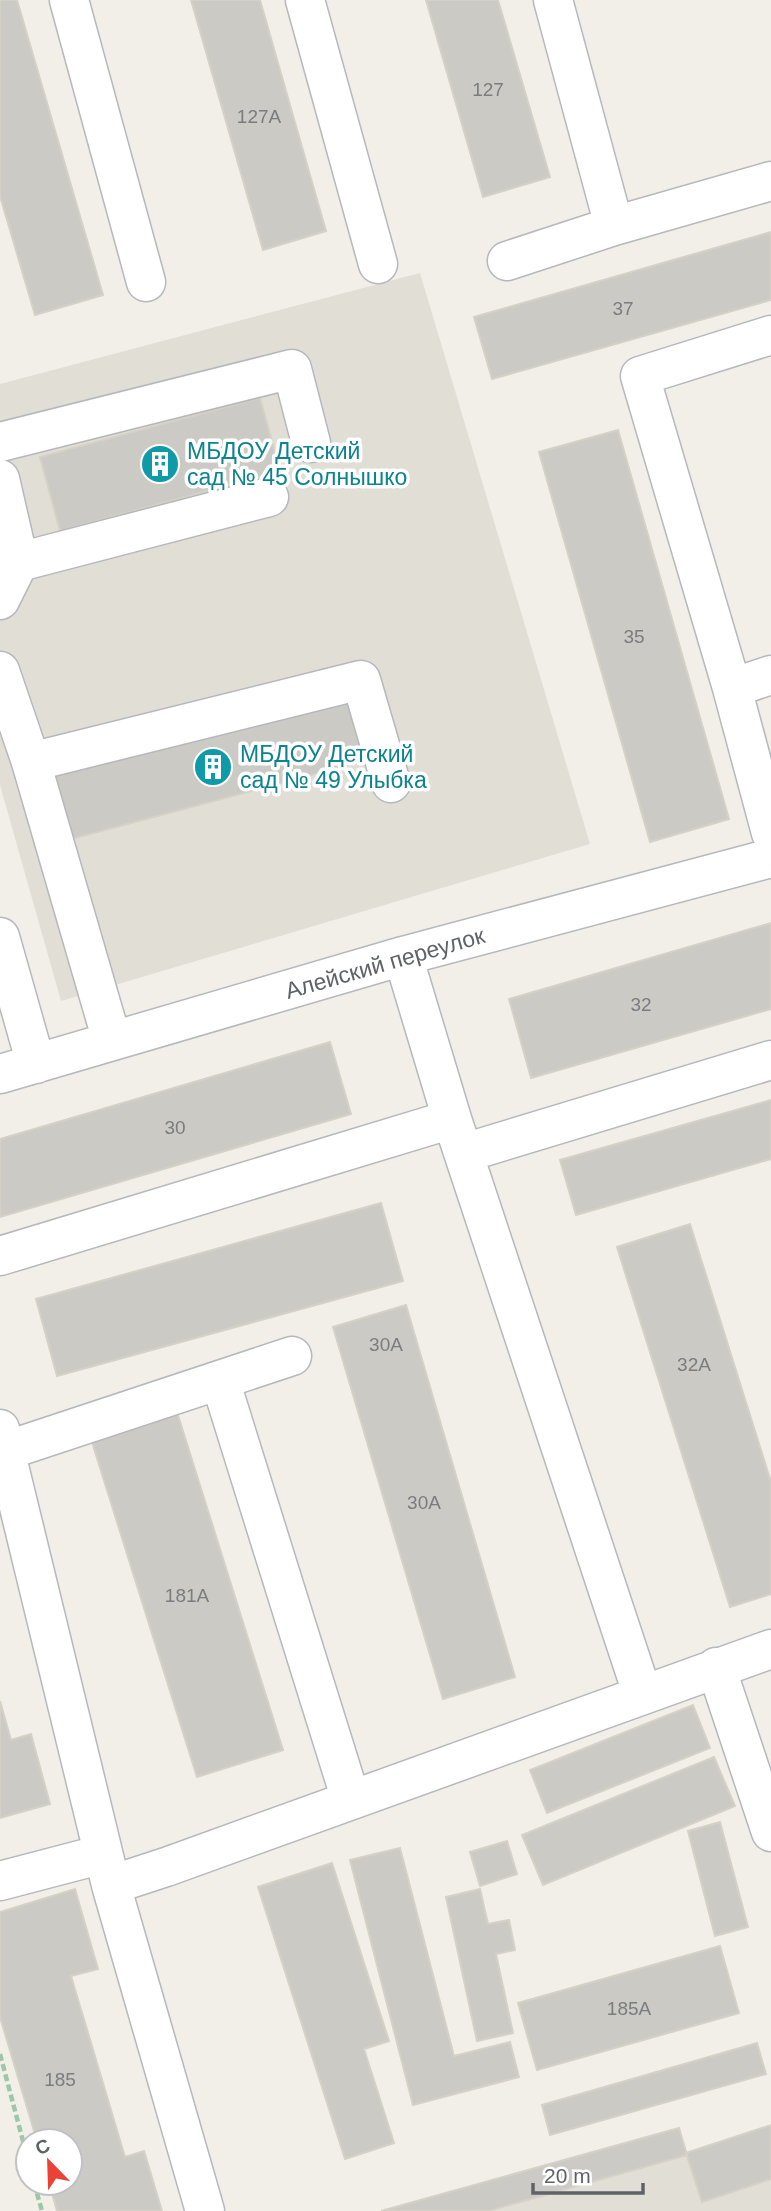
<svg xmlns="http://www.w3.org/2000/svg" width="771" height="2211" font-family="Arial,sans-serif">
<rect width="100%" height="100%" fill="#f1efe8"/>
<path fill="#e1ded6" d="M420 273 590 844 61 1001 0 785V384Z
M771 2125V2211H488L686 2155V2153Z"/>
<path fill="#cccac5" stroke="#d6d1c6" stroke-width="2" d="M0 0H17L103 295 35 315 0 196Z
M191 0H260L326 231 263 250Z
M426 0H498L550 177 483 197Z
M771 232V300L492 379 474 317Z
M260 398 280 471 60 531 40 457Z
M618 430 729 819 650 842 539 452Z
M354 696 371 759 71 839 54 775Z
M771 923V1009L531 1078 509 999Z
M330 1042 351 1114 0 1217V1139Z
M771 1100V1159L576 1215 560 1160Z
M381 1203 403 1281 57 1376 36 1299Z
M690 1224 771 1482V1594L730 1607 617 1247Z
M406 1305 515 1677 443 1699 333 1327Z
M177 1412 283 1750 197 1777 91 1439Z
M0 1701 11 1740 31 1734 50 1804 0 1818Z
M693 1705 710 1748 547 1813 530 1770Z
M714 1757 735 1806 543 1885 522 1835Z
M720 1822 748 1927 715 1936 688 1831Z
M507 1841 517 1874 480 1886 470 1852Z
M400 1848 454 2056 510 2042 519 2077 413 2105 350 1860Z
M332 1863 389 2041 364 2049 394 2143 345 2159 258 1887Z
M75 1889 98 1969 71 1976 125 2157 144 2151 162 2211H57L49 2183H70V2141H37L0 2017V1912Z
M480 1889 488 1924 509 1920 515 1950 496 1954 513 2033 477 2041 446 1897Z
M720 1946 739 2013 537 2070 518 2003Z
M757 2043 766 2074 550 2135 542 2105Z
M771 2125V2179L702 2202 686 2153Z
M679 2128 687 2155 488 2211H381Z"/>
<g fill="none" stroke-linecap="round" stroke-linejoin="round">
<defs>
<path id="minor" d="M69 0 146 282
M305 0 378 264
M553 0 614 226
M507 261 614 226 771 181
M771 335 640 376 732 688 771 675
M0 442 292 369 311 443
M0 479 19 562 0 600
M19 562 269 497
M0 671 31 762 112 1041
M732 688 771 833
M31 762 361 680 391 783
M0 937 36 1064
M403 956 452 1119 642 1693
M0 1074 403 956 771 858
M464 1153 771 1060
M0 1256 452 1119
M220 1380 351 1800
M0 1429 111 1885 205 2211
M5 1451 292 1356
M716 1667 771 1832
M0 1881 103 1854
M111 1885 166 1867 771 1649"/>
</defs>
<use href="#minor" stroke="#b5b8bc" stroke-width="41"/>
<path stroke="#9cc7a9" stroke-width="4.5" stroke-dasharray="7 3.5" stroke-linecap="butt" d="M0 2054 28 2160
M34 2183 42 2211"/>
<use href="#minor" stroke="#fff" stroke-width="38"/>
</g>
<defs>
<symbol id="building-disc" viewBox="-11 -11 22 22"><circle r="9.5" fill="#0f9aa8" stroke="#fff"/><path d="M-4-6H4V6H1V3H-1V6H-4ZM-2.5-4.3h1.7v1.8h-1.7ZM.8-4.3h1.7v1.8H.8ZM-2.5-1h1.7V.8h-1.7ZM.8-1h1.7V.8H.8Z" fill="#fff"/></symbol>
</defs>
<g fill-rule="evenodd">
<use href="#building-disc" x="138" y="442" width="44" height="44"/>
<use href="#building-disc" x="191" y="745" width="44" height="44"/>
</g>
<g text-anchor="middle" stroke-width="7" stroke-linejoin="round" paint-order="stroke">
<g font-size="19" fill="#7a7d7f">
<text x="488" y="96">127</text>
<text x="259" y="123">127А</text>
<text x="623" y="315">37</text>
<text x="634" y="643">35</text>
<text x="641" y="1011">32</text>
<text x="175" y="1134">30</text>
<text x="386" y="1351">30А</text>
<text x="694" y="1371">32А</text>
<text x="424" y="1509">30А</text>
<text x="187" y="1602">181А</text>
<text x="629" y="2015">185А</text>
<text x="60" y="2086">185</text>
</g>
<g font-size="23" fill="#0d838f" stroke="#fff" text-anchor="start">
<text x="187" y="459">МБДОУ Детский<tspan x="187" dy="26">сад № 45 Солнышко</tspan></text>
<text x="240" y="762">МБДОУ Детский<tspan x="240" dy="26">сад № 49 Улыбка</tspan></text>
</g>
<g font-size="23" fill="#5f6368" stroke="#fff">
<text transform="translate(385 963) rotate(-16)" y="8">Алейский переулок</text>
</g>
</g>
<g transform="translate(49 2162) rotate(337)"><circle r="33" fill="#ffffff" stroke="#bfc1c3" stroke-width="2"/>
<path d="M0-5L12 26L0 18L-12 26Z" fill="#ea4335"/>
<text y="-10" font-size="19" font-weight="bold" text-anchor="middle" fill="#5f6368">С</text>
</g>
<path d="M533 2183v10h110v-10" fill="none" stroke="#5f6368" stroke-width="3.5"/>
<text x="544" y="2183" font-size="21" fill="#5f6368" stroke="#ffffff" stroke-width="5" paint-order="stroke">20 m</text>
</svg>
